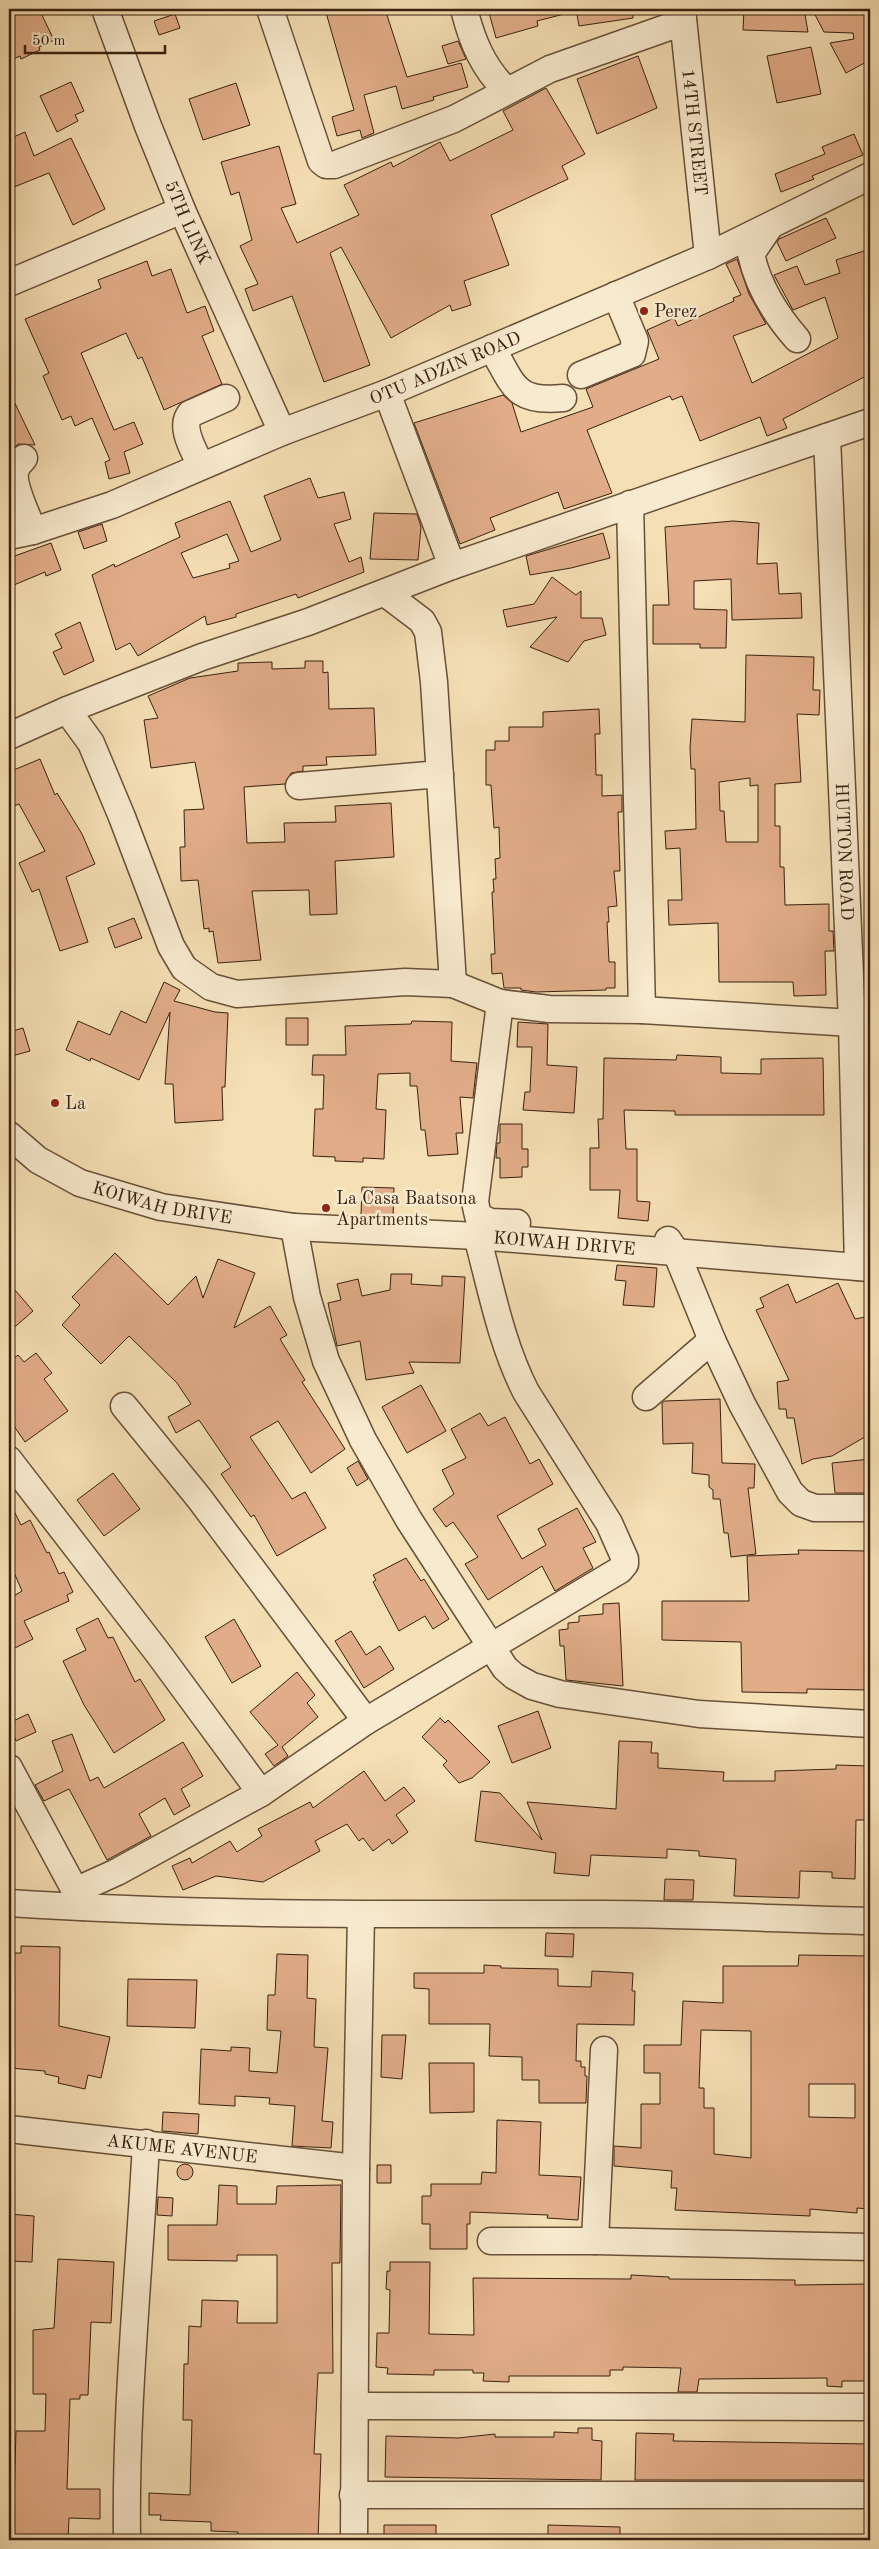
<svg xmlns="http://www.w3.org/2000/svg" width="879" height="2549" font-family="'Old Standard TT',serif">
<rect width="100%" height="100%" fill="#f5dfb4"/>
<filter id="stains"><feTurbulence type="fractalNoise" baseFrequency=".004" numOctaves="4"/><feColorMatrix values="0 0 0 0 .2 0 0 0 0 .09 0 0 0 0 .02 0 0 0 .5 -.17"/></filter>
<radialGradient id="worn" r=".72"><stop offset=".6" stop-color="#630" stop-opacity="0"/><stop offset="1" stop-color="#630" stop-opacity=".3"/></radialGradient>
<path fill="#e1ad89" stroke="#39200f" fill-rule="evenodd" d="M20 9H39L54 40 39 47 40 50 21 59 20 56 9 61V14Z
M325 9H385L407 77 461 63 468 87 433 97 434 100 402 109 396 86 364 95 374 133 362 138 360 130 337 136 332 117 354 110Z
M488 9H564V14L537 21 538 26 496 38Z
M576 9H633V18L579 26Z
M744 9H804L808 32 743 30Z
M812 9H870V60L846 73 830 43 854 39 853 33 824 32Z
M175 14 180 28 159 35 154 21Z
M458 41 466 59 448 64 442 46Z
M811 47 821 94 777 103 767 56Z
M638 56 657 108 597 134 577 79Z
M71 82 84 111 75 115 78 121 57 132 40 96Z
M236 83 250 125 203 140 189 99Z
M546 88 585 154 562 166 568 179 491 215 509 265 464 281 471 305 452 311 450 305 391 338 341 247 330 253 370 365 324 382 292 296 253 311 245 289 258 284 240 246 252 240 239 192 231 195 221 162 279 146 296 204 281 208 297 243 359 215 344 185 391 162 393 167 440 142 450 161 513 130 503 111Z
M25 132 34 156 71 138 105 209 73 225 49 173 9 189V139Z
M854 134 863 155 812 176 814 179 781 192 775 174 825 154 822 147Z
M826 218 836 238 786 261 777 242 779 239Z
M870 249V374L783 419 787 428 767 436 760 417 700 441 682 396 672 400 670 396 587 430 612 493 564 509 558 492 490 518 495 530 460 544 414 423 503 395 512 403 521 432 593 407 586 389 659 359 647 330 674 318 678 326 734 301 733 298 741 295 726 264 737 259 749 294 766 324 733 336 752 383 838 338 825 297 793 310 774 275 797 266 805 285 840 273 836 260Z
M147 261 152 276 171 269 187 313 205 306 214 331 202 336 222 384 164 410 142 357 138 359 126 333 81 353 114 430 134 422 143 444 124 452 130 473 109 479 105 462 110 460 92 418 75 426 71 416 62 420 43 376 49 373 25 319 101 288 98 280Z
M9 391 35 445 18 444 9 453Z
M310 478 318 498 344 492 351 519 334 524 349 562 361 557 364 572 298 598 296 594 236 614V617L207 625 205 616 138 656 130 643 116 650 92 575 114 564 115 567 180 537 175 523 230 501 251 552 281 540 264 496ZM227 534 239 561 229 564 230 568 193 578 181 553Z
M374 513 417 514 421 527 418 560 370 559Z
M733 521 759 523 757 564 777 563 779 594 801 593 802 618 732 620 731 579 694 581V609L727 610 726 648H700V644H653V605H669L665 527Z
M102 524 107 541 84 549 78 532Z
M603 533 610 558 571 568 530 575 526 556Z
M51 543 61 570 46 576 45 572 9 587V558Z
M552 577 576 595 581 591V618H602L606 635 584 641 568 662 530 647 557 617 507 627 503 610 534 604Z
M80 622 94 661 64 675 53 652 62 648 55 634Z
M746 655 814 657 813 690H820L819 715 797 714 801 782 775 784V826H780V867H784L785 905 829 904V931H833L834 951H825L826 995 794 996 793 982H719L718 923 669 925 668 900H682L680 848 666 849 665 831 696 829 695 769H691L690 748 692 719 745 722ZM750 778V786L758 785V842H726L724 811H720L719 782Z
M305 661H323V673L328 672 329 709 374 708 376 755 326 757 327 765 303 766V771L291 773 285 784 244 787 247 843 285 842 284 823 336 822 335 806 391 803 394 857 335 861 337 914 310 915 309 890 252 891 261 960 218 963 213 931 209 932V928L204 929 198 880 181 881 180 847H185L184 810 204 809 195 762 151 768 144 720 158 718 148 696 190 678 238 671V663L272 662V669L305 668Z
M599 709 600 734H595L596 775H602V796L622 795V812H618L620 871H614L617 906 608 907 609 922H607L609 962H615V988H606V990L536 992 521 990V988H504L502 973 492 974 491 954H495L492 892H494L493 879H496L495 859 500 858 499 827 494 828 491 785H486V750H495V741H509V727H543V712Z
M40 759 55 795 57 793 82 834 95 864 66 877 88 942 60 951 39 889 32 892 19 863 45 851 19 804 9 808V772Z
M134 918 142 938 115 948 108 928Z
M164 982 180 990 174 1001 215 1012 228 1013 225 1087H222L223 1120 175 1123 173 1084H165L170 1012 139 1080 91 1058 90 1061 66 1050 78 1021 110 1035 121 1011 146 1023Z
M286 1018H308V1045H286Z
M412 1021 452 1022 451 1061 477 1063 473 1098 460 1097 463 1133H456L458 1154 428 1156 425 1130H421L417 1086H410V1073L378 1074 376 1109 386 1110 384 1159 363 1158V1162L335 1161V1157L313 1156 315 1109H323L324 1075H312L313 1055H346L345 1026 411 1024Z
M518 1022 548 1024 547 1065 577 1067 574 1113 523 1110 525 1092H530L532 1047H517Z
M23 1028 30 1051 12 1056 9 1045V1032Z
M677 1055 721 1057V1073L761 1074V1059L823 1058 824 1115H675V1111L624 1110 626 1149H637V1201L650 1202 648 1221 618 1218 620 1190H590V1148H599L598 1119H603L604 1058 676 1060Z
M500 1124H522V1149H528V1167H522V1177L500 1178V1158H496L497 1143H500Z
M362 1187 394 1188 393 1217 361 1215Z
M115 1253 168 1305 196 1276 203 1298 218 1259 255 1273 234 1328 270 1306 287 1335 280 1339 305 1380 302 1382 345 1449 311 1473 278 1421 250 1437 292 1499 305 1492 326 1528 277 1556 254 1515 251 1517 221 1474 231 1467 199 1420 176 1433 168 1417 191 1404 177 1383 129 1336 101 1364 62 1325 80 1305 72 1297Z
M617 1265 657 1268 654 1307 623 1305 626 1281 615 1280Z
M391 1274H412L411 1284 442 1286V1276L465 1277 460 1363 409 1362 414 1373 366 1380 360 1341 337 1346 328 1303 341 1300 337 1284 358 1279 362 1296 390 1290Z
M9 1283 33 1311 9 1332Z
M838 1283 855 1319 870 1316V1434L832 1456 813 1459 802 1464 794 1418H787L786 1409H779L777 1382 789 1380 756 1310 764 1307 760 1298 788 1284 796 1303Z
M36 1353 52 1373 44 1379 68 1411 25 1442 9 1419V1362L18 1355 24 1362Z
M421 1385 446 1431 407 1453 382 1407Z
M720 1399 722 1463 755 1464 754 1488H748L756 1554 731 1557 728 1533H724L720 1499H713V1490L709 1487V1475L692 1473 693 1443 663 1444 662 1403 665 1401Z
M480 1413 488 1426 505 1417 530 1464 539 1459 553 1484 497 1516 522 1559 546 1545 538 1529 577 1508 596 1542 583 1548 593 1568 555 1591 542 1566 488 1600 465 1564 478 1557 453 1522 446 1527 433 1509 454 1494 442 1470 466 1458 451 1429Z
M870 1459V1493H835L832 1463Z
M358 1461 368 1479 357 1486 347 1468Z
M113 1473 140 1509 104 1536 77 1500Z
M9 1501 21 1525 30 1520 47 1553 49 1552 59 1574 64 1572 73 1592 67 1595 69 1601 24 1621 33 1639 9 1651V1592L12 1597 22 1591 9 1561Z
M798 1550 870 1551V1690L807 1689V1693L742 1692 741 1642 662 1640V1601H749L747 1556 799 1554Z
M406 1558 421 1581 424 1579 449 1619 433 1629 425 1616 399 1631 373 1582 376 1580 373 1575Z
M619 1603 623 1686 566 1680 564 1646H560L559 1630 568 1629V1623L579 1622V1616L603 1614V1604Z
M98 1618 108 1638 113 1637 135 1682 140 1679 165 1720 114 1753 84 1705 63 1661 86 1650 76 1629Z
M234 1619 261 1666 232 1683 205 1637Z
M351 1631 366 1655 380 1646 394 1669 364 1688 335 1641Z
M297 1672 315 1695 307 1703 318 1717 282 1747 288 1756 274 1766 265 1754 278 1745 250 1712Z
M538 1711 551 1748 512 1763 498 1726Z
M28 1714 36 1732 16 1741 9 1723Z
M440 1718 445 1723 448 1720 490 1762 472 1778 459 1783 443 1765 447 1761 422 1737Z
M72 1734 90 1781 98 1777 104 1788 183 1742 203 1776 181 1789 190 1806 174 1815 165 1798 139 1814 151 1836 107 1860 69 1789 44 1801 35 1785 63 1771 52 1741Z
M619 1741 652 1742 651 1753H658V1768L724 1772 723 1781H775V1771L836 1769V1765L870 1766V1820H856L855 1879 832 1878V1872L800 1871 799 1898 734 1896 736 1859 699 1856V1851L667 1849V1858L591 1855 589 1876 554 1873 556 1853 475 1841 481 1791 500 1793 542 1840 527 1802 616 1809Z
M364 1771 385 1801 404 1787 415 1801 396 1815 408 1832 392 1844 389 1839 373 1851 363 1838 359 1841 347 1824 315 1841 320 1851 263 1882 216 1876 183 1890 172 1866 190 1858 192 1863 230 1841 237 1852 262 1836 258 1829 310 1802 313 1808Z
M665 1879 694 1880 693 1900H664Z
M546 1933 574 1934 573 1957 545 1956Z
M21 1946 60 1947 59 2026 110 2037 101 2078 88 2075 85 2089 58 2083 59 2077 45 2074V2071L9 2068 10 2011H14V1953H21Z
M277 1954 308 1955 307 1998 316 1999 314 2047 328 2048 322 2121 333 2122 331 2148 292 2146 295 2106 269 2104 270 2098 235 2096V2106L199 2104 201 2049 231 2051V2047L250 2048 249 2071 277 2073 281 2031 267 2030 268 1995H275Z
M799 1955 870 1956V2209L857 2208V2213L810 2209V2216L675 2210 677 2188H671L672 2171 614 2166V2146L641 2148V2104H660V2073H644V2045H681L683 2001 723 2003V1966H798ZM701 2030 751 2031V2158L714 2154V2108H704V2088H699ZM809 2084H855V2118L809 2117Z
M484 1965 501 1966V1968L558 1969V1986L591 1987 592 1971 633 1973 632 1991H635L634 2025 577 2024 576 2061H581V2067H585V2076H587L586 2103H539V2080H522V2057L489 2056 490 2024H429V1989L414 1988V1973H484Z
M128 1979 197 1980 195 2028 127 2026Z
M382 2035H406L402 2079 381 2077Z
M429 2063H474V2112L430 2113Z
M163 2112 199 2114 198 2134 162 2131Z
M497 2120 541 2122 539 2175 581 2177 578 2220 547 2218 548 2215 470 2212V2224H467V2249H430V2224H422V2196H431V2184H481L482 2172 496 2173Z
M177 2172a8 8 0 1 1 16 0a8 8 0 1 1-16 0Z
M377 2165H391V2183H377Z
M219 2185 237 2186V2204H276L277 2186 341 2185 340 2263H332L333 2373H318L314 2454H321L318 2540H238V2532L211 2531V2522L160 2520 161 2515H149V2493L190 2495 192 2420H183L184 2364H188L189 2326 201 2327 202 2300 238 2301 237 2323H277V2255H237V2261L168 2260V2225H217Z
M158 2197 173 2198 172 2216 157 2215Z
M9 2214 34 2216 32 2262 9 2261Z
M58 2259 114 2262 111 2323 91 2322 88 2395H80V2399H70L67 2489H100V2519L69 2518 68 2540H9V2501H14L16 2431H45L46 2394H33V2330L54 2328Z
M390 2262H430L429 2334 474 2335 473 2278 631 2279V2275L669 2277V2279L795 2280V2285L870 2284V2381H842V2387L827 2386V2378L699 2379 697 2392H678L681 2368 623 2367V2370H610V2376H509V2382L483 2381 484 2373H473V2370H434V2375L387 2374 388 2368 376 2367 377 2333H389L390 2290 386 2289 387 2271H390Z
M578 2428H592V2440L602 2441 601 2480 385 2477 386 2436 458 2438 495 2434V2437H554V2432L578 2433Z
M636 2433 674 2434 673 2441 870 2444V2480H635Z
M384 2525H436V2540H384Z
M548 2525 620 2527V2540H548Z"/>
<g fill="none" stroke-linecap="round" stroke-linejoin="round">
<defs>
<g id="minor">
<path id="s1" d="M105 9 148 126 182 210 282 432"/>
<path d="M270 9 321 161 326 165H334L454 119 550 69 683 22"/>
<path d="M464 9C472 41 483 68 507 91"/>
<path id="s2" d="M682 9 708 256"/>
<path d="M770 226 751 254C758 286 775 314 797 339"/>
<path d="M9 283 182 210"/>
<path d="M492 348C514 385 514 403 563 398"/>
<path d="M581 375 632 354 635 341 616 295"/>
<path d="M387 393 452 566"/>
<path id="s3" d="M827 437 852 1023 858 1267"/>
<path d="M24 458C22 461 18 464 17 467 9 481 28 516 33 531"/>
<path d="M201 466C195 452 179 428 190 414L226 398"/>
<path d="M630 504 642 1010"/>
<path id="s4" d="M9 536 33 531 112 505 282 432 387 393 708 256 870 176"/>
<path d="M385 593 422 621 428 632 434 682 453 984"/>
<path d="M67 710 91 743 122 817 171 946 184 968 211 987 237 994 405 982 453 984 500 1003 549 1009 642 1010 852 1023"/>
<path d="M9 736 67 710 202 657 308 622 452 566 870 422"/>
<path d="M299 786 440 774"/>
<path d="M500 1003 475 1202 478 1216 490 1222 517 1223"/>
<path id="s5" d="M9 1135 38 1160 80 1183 161 1207 294 1227 477 1236 870 1268"/>
<path d="M294 1227 307 1297 326 1361 363 1440 409 1520 505 1668 514 1676 532 1686 560 1694 699 1714 870 1724"/>
<path d="M668 1240 676 1252 712 1340 742 1404 790 1492 801 1503 815 1508H870"/>
<path d="M646 1397 712 1340"/>
<path d="M124 1406 199 1498 366 1721"/>
<path d="M9 1460 158 1653 261 1793"/>
<path d="M9 1768 84 1907"/>
<path d="M75 1891 117 1872 261 1793 366 1721 620 1570 625 1564V1559L609 1523 526 1392C501 1343 491 1288 477 1236"/>
<path d="M9 1903C206 1916 404 1914 602 1914 691 1914 781 1919 870 1921"/>
<path id="s6" d="M9 2129 356 2168"/>
<path d="M491 2241H595L870 2247"/>
<path d="M595 2241 604 2050"/>
<path d="M355 2406 870 2407"/>
<path d="M353 2495H870"/>
<path d="M127 2540C125 2408 139 2276 146 2143"/>
<path d="M354 2540 356 2168 361 1915"/>
</g>
</defs>
<use href="#minor" stroke="#685038" stroke-width="29"/>
<use href="#minor" stroke="#f8eace" stroke-width="26"/>
</g>
<g fill="#8f2418" stroke="#f8eace" stroke-width="2">
<circle cx="644" cy="311" r="5"/>
<circle cx="55" cy="1103" r="5"/>
<circle cx="326" cy="1208" r="5"/>
</g>
<g text-anchor="middle" stroke-width="5" stroke-linejoin="round" paint-order="stroke">
<g font-size="18" fill="#39200f" stroke="#f8eace">
<text dy="6" stroke="none"><textPath href="#s2" startOffset="124">14TH STREET</textPath></text>
<text dy="6" stroke="none"><textPath href="#s1" startOffset="229">5TH LINK</textPath></text>
<text dy="6" stroke="none"><textPath href="#s4" startOffset="468">OTU ADZIN ROAD</textPath></text>
<text dy="6" stroke="none"><textPath href="#s3" startOffset="415">HUTTON ROAD</textPath></text>
<text dy="6" stroke="none"><textPath href="#s5" startOffset="171">KOIWAH DRIVE</textPath></text>
<text dy="6" stroke="none"><textPath href="#s5" startOffset="576">KOIWAH DRIVE</textPath></text>
<text dy="6" stroke="none"><textPath href="#s6" startOffset="174">AKUME AVENUE</textPath></text>
</g>
<g font-size="18" fill="#39200f" stroke="#f8eace" text-anchor="start">
<text x="654" y="317">Perez</text>
<text x="65" y="1109">La</text>
<text x="336" y="1204">La Casa Baatsona<tspan x="336" dy="21">Apartments</tspan></text>
</g>
</g>
<rect width="879" height="2549" fill="none" stroke="#f5dfb4" stroke-width="30"/>
<rect x="10" y="10" width="859" height="2529" fill="none" stroke="#39200f" stroke-width="2.5"/>
<rect x="15" y="15" width="849" height="2519" fill="none" stroke="#39200f"/>
<path d="M25 45v8h140v-8" fill="none" stroke="#39200f" stroke-width="2.5"/>
<text x="32" y="45" font-size="15" fill="#39200f" stroke="#f8eace" stroke-width="4" paint-order="stroke">50 m</text>
<rect width="100%" height="100%" filter="url(#stains)"/>
<rect width="100%" height="100%" fill="url(#worn)"/>
</svg>
